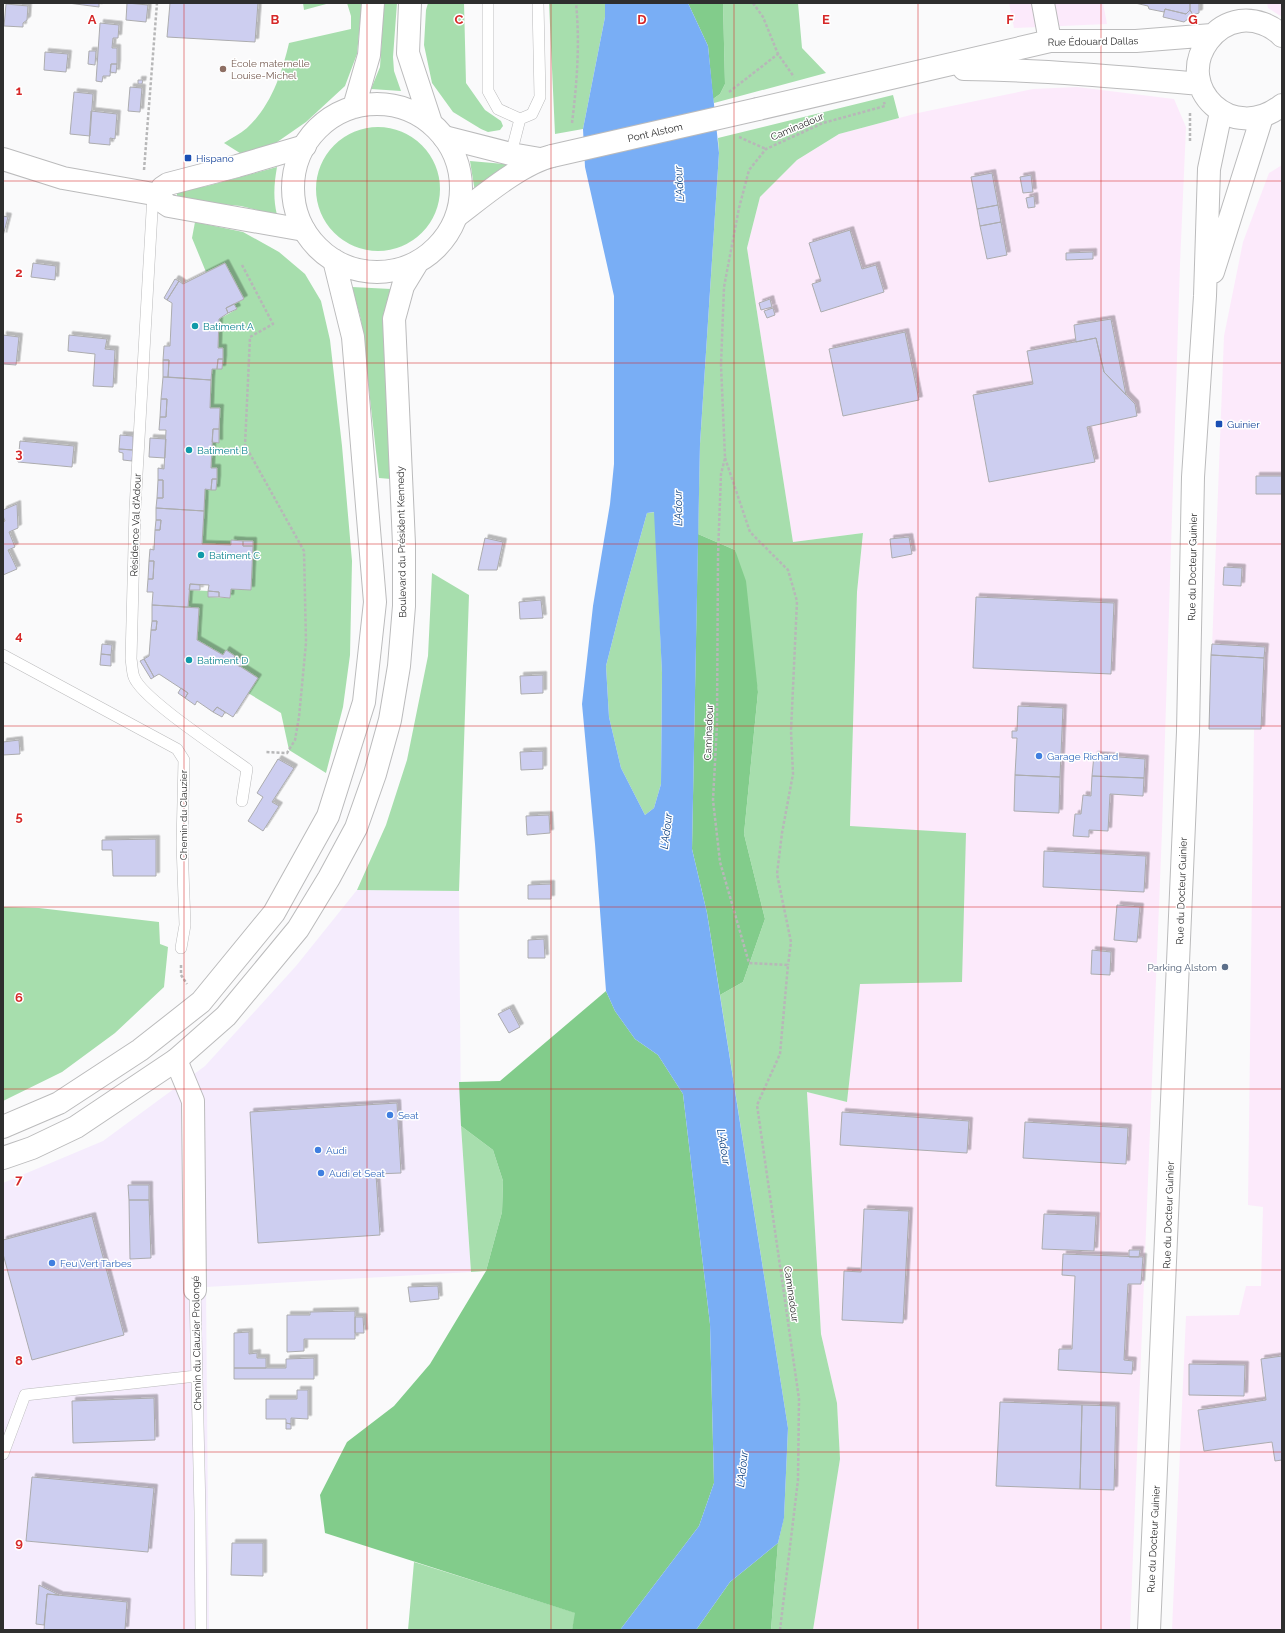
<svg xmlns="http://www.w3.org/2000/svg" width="1285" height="1633" font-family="Raleway,sans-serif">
<defs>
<filter id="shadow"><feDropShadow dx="3.5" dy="-3.5" stdDeviation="0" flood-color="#0004"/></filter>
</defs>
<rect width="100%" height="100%" fill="#fafafb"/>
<path fill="#f5ecfd" d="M357 890 459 891 461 1126 471 1272 206 1287 209 1630H3V1183L103 1141 205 1066 296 966Z"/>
<path fill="#fceafb" d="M1009 3H1103L1107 24 1014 28Z
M1267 3H1282V17L1268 8Z
M1077 87 1174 99 1186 127 1180 264 1162 831 1130 1630H813L840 1459 837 1403 821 1334 807 1092 847 1102 860 984 966 833 850 827 857 592 863 533 793 542 747 248 760 197 797 160 839 134 918 113 1009 94 1033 89Z
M1282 165V1630H1172L1186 1316 1239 1315 1246 1286H1261L1263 1207 1248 1205 1254 729 1212 648 1224 336 1243 242 1269 173Z"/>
<path fill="#a7dead" d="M303 3H330L304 10Z
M347 3H362L357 54 345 86 306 122 270 147 243 155 224 143C231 138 240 134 247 128 271 106 282 73 289 43L351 29V16Z
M384 3H397L393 57 394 71 401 91 371 89 380 67Z
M428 3H464L466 83 485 110 501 121 503 126 500 130 488 132 481 129 453 112 432 83 424 45 426 10Z
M549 3H605V17L583 129 555 134Z
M723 3H798L802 48 826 73 714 103 713 99 720 94 725 84Z
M893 95 899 118 839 134 797 160 760 197 747 248 793 542 863 533 857 592 850 826 966 833 962 982 860 984 847 1102 807 1092 821 1334 837 1403 840 1459 813 1630H771L778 1543 784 1517 788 1428 720 995 743 982 765 919 744 834 758 692 735 550 698 534 700 444 719 153 718 138Z
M316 189a62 62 0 1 1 124 0a62 62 0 1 1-124 0Z
M470 161 515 165 475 192Z
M277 167C274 184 273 198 277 215L241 206 177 200V192L207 186Z
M195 222 243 232 279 252 305 274 321 301 330 340 342 446 352 561 350 655 343 707 326 773 289 750 281 713 248 693 240 667 244 662 226 650 223 655 197 640 199 608 188 607 189 590 208 591V597L230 598 231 589 251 590 253 546V541L231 540V545L202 544 205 489H216L217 468H211L212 442H219L220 409 210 408 212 369H222L223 349 218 348 219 319 237 309 234 304 244 299 225 263 206 272 192 238Z
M352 287 391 289V479L379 478 361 320Z
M655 512 662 673 661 784 654 808 645 815 621 768 609 717 606 666 623 599 647 513Z
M432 573 469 595 459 891 357 890 386 825 407 760 428 656Z
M3 907 39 908 159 922 160 944 168 947 164 987 115 1033 62 1072 3 1101Z
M461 1126 493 1150 503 1181 502 1212 486 1271 471 1272Z
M414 1562 576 1613 572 1630H408Z"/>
<path fill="#82cc8b" d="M688 3H723L725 84 720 94 713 99 708 46Z
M698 534 735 550 746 581 758 692 744 834 765 919 743 982 720 995 707 913 692 849Z
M606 991 615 1011 635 1039 658 1055 683 1094 710 1324 714 1483 699 1526 620 1630H572L575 1613 325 1533 320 1495 347 1442 394 1406 430 1364 486 1271 502 1212 503 1181 493 1150 461 1126 459 1082 500 1081Z
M778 1543 771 1630H696L730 1582Z"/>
<path fill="#79aef5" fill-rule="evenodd" d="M605 3H688L708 46 719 153 700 444 692 849 707 913 788 1428 784 1518 778 1543 730 1582 696 1630H620L699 1526 714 1483 710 1324 683 1094 658 1055 635 1039 615 1011 606 991 595 844 582 704 593 606 610 504 614 464V296L585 167 583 129 605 17ZM654 512 662 673 661 784 654 808 645 815 621 768 609 717 606 666 623 599 647 513Z"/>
<path fill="#cdcef0" stroke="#acacae" filter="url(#shadow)" d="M68 3H99V7Z
M127 3 148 5 146 22 126 20Z
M170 3H258L255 42 167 37Z
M1135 3H1190V10L1186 14 1165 9 1164 12 1149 9 1148 6Z
M1190 3H1199V13L1193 15 1190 10Z
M6 4 28 6 27 20 23 23V27L4 26Z
M1165 9 1186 14 1190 10 1193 15 1184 22 1163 17Z
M100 23 119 25 118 38H113L112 48H117V64H111L110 76H103L102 82 96 81Z
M89 51H96L95 65 88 64Z
M45 52 68 54 66 72 44 70Z
M111 64H117L116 73 110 72Z
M138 80H143L142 84H138Z
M130 87 142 88 140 112 128 111Z
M74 92 93 94 90 136 70 134Z
M91 111 117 114 115 139 110 138V145L89 143Z
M992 173 998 205 977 209 971 177Z
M1031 175 1033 192 1023 193 1020 177Z
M1034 196 1035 207 1028 208 1026 198Z
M998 205 1001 222 980 226 977 209Z
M3 216 8 217 3 236Z
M1001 222 1007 255 987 259 980 226Z
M850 230 862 269 876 265 884 292 821 312 812 284 821 281 809 243Z
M1093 252V259L1066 260V253Z
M33 263 56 266 55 280 31 277Z
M225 263 244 299 226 308 228 313 219 319 218 348H223V359H218L217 369H212L211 380 168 377 169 360H163L164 346H170L172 303 167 300 179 281 183 284Z
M175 279 179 281 167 300 164 298Z
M770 299 772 307 761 310 759 303Z
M234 304 237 309 228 313 226 308Z
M773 308 775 315 767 318 764 311Z
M1111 319 1126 395 1104 372 1096 338 1076 342 1074 325Z
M905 332 919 400 843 416 829 349Z
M3 335 19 337 16 365 3 364Z
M69 335 107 339 105 349 115 350 113 387 93 386 95 354 68 351Z
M1096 338 1104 372 1135 404 1137 416 1087 427 1095 462 989 482 973 395 1033 384 1027 351Z
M218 359H223L222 369H217Z
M163 360H169L168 377H163Z
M163 377 211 380 210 408H220L219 429H213L211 468H217V479H212L211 490 205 489 204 511 156 508 157 498H163V480H158V468L164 469 166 430H159L160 417H166L167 399H161Z
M161 399H167L166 417H160Z
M213 429H219V443L212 442Z
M120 435 133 436V450L119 449Z
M150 438 166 439 165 458 149 457Z
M20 441 74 446 72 467 18 462Z
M119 449 133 450 132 461 123 460V453L119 452Z
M1256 476H1282V494H1256Z
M212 479H217L216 490H211Z
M158 480H163V498H157Z
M17 504 18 528 9 532 15 547 8 550 17 569 3 575V522L5 521 3 516V510Z
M156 508 204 511 202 544 231 545V540L243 541V546H253L251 590 231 589 230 598 219 597V592L208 591 209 585 190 584 188 607 152 605 153 592H147L148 579H153L154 561H149L150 549 154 550 155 530H160L161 520H156Z
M156 520H161L160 530H155Z
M909 537 912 554 892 558 890 539Z
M485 538 503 542 497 570H478Z
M243 541H253V546H243Z
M149 561H154L153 579H148Z
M1224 567 1242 568 1241 586 1223 585Z
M190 584 200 585V590H189Z
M208 591 219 592V597H208Z
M976 597 1114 603 1111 674 973 668Z
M541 600 543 618 520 619 519 602Z
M152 605 199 608 197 640 223 655 226 650 235 656 232 661 258 678 233 717 217 707 213 712 197 701 195 705 185 698 188 693 159 674 154 677 144 659 149 656 151 630H156L157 621H152Z
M152 621H157L156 630H151Z
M102 644 112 645 111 655 101 654Z
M1212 644 1265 647 1264 658 1211 655Z
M101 654 111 655V666L100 665Z
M1211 655 1264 658 1261 729H1209Z
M235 656 244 662 240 667 232 661Z
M144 659 154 677 151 679 140 661Z
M543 675V693L521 694 520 676Z
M181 688 188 693 185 698 178 693Z
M1018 706 1063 708 1060 777 1015 775 1017 738H1012V731H1017Z
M217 707 225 712 222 717 213 712Z
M19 740 20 754 3 755V742Z
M543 751V769L521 770 520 752Z
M1094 755 1145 759 1144 778 1092 776Z
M278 759 294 768 272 802 279 806 263 831 248 821 263 797 257 793Z
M1015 775 1060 777 1059 813 1014 811Z
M1092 776 1144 778 1143 796 1110 794 1108 831 1089 830V837L1073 836 1075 814H1081L1083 795 1091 796Z
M549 815 550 833 527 835 526 816Z
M156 839V876H113L112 850H102V840Z
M1044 851 1146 856 1144 892 1043 887Z
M551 884V899H528V885Z
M1117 905 1140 907 1137 942 1114 940Z
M544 939 545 958H528V940Z
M1092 950 1111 952 1110 975 1091 974Z
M510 1008 520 1027 509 1033 498 1014Z
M397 1103 401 1173 376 1174 380 1235 258 1243 250 1112Z
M842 1112 969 1121 967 1153 840 1145Z
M1025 1122 1128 1128 1126 1164 1023 1158Z
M128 1185H149V1200H129Z
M129 1200H149L151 1258 130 1259Z
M864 1209 909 1211 903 1323 842 1320 844 1271 861 1272Z
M1044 1214 1096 1216 1094 1251 1042 1249Z
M92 1216 124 1335 32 1360 3 1254V1240Z
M1129 1250H1140L1139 1257H1129Z
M1063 1254 1143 1257 1141 1284H1128L1124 1360 1133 1361 1132 1374 1058 1370 1059 1349H1072L1075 1276 1062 1275Z
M438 1286 439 1299 410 1302 408 1287Z
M355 1311V1339H304V1351L287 1352V1315H310V1312Z
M355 1317H363L364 1333H355Z
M249 1332V1354L257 1353V1358H266V1368H234V1333Z
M1282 1356V1460L1275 1461 1272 1442 1204 1451 1198 1410 1266 1400 1261 1359Z
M314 1358V1379H234V1368H286V1359Z
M1189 1364 1245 1365 1244 1396 1189 1395Z
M297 1390H308V1419L291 1418V1424L286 1423V1419H266V1399H297Z
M154 1398 155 1440 73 1443 72 1401Z
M1000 1402 1082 1405 1080 1489 996 1486Z
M1082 1405 1116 1406 1114 1490 1080 1489Z
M286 1423 291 1424V1429H286Z
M32 1477 154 1488 148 1552 26 1541Z
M232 1543H263V1576L231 1575Z
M39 1585 59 1595 47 1594 44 1625 36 1624Z
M47 1594 127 1602 125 1630H44Z"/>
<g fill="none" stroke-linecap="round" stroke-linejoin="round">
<defs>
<path id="lane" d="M488 3V91L498 109 520 119 511 154
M520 119 532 114 540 97 538 3
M153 194 135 509 131 659C132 664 132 672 134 677 142 699 224 752 247 769L242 801
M3 655 177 749 184 760 182 844 185 925 181 948
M195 1290 200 1512 201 1630
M3 1454 25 1395 196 1376"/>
<path id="street" d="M1043 3 1050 41
M176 1060 193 1101 195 1290"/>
<path id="secondary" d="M1282 36C1272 25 1255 19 1240 21 1227 23 1216 30 1208 41 1174 87 1232 145 1282 105
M964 69C1043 70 1122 77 1200 84
M758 109 1050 41H1136L1212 35
M444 137 511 154 540 159
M3 159 63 178 159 195 163 202 169 206 304 230
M159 195 162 188 168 184 237 166 305 146
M458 215C483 196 522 163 552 156
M1213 272 1262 117
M1149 1630 1188 732 1193 477 1205 296 1209 169 1221 112"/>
<path id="primary" d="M410 3 408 53 431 123
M293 188a84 84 0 1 1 168 0a84 84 0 1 1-168 0Z
M354 107 369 55 373 3
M3 1127 59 1103 140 1050 201 1002 274 913 328 816 364 702 375 602 353 337 334 260
M3 1158 32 1148 76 1127 176 1060 226 1016 298 929 329 878 356 828 375 774 390 720 399 666 404 606V544L394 319 403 286 417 263"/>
</defs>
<use href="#lane" stroke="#bbbbbc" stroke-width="12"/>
<use href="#street" stroke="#bbbbbc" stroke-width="24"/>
<use href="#secondary" stroke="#bbbbbc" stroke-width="24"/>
<use href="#primary" stroke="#bbbbbc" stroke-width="24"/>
<path stroke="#b7b7b8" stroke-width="2.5" stroke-dasharray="3 2" stroke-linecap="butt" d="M753 3 763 17 778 54 794 77
M729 92 778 54
M572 123C577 83 580 43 576 3
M739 137 766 149
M1190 141V112
M144 170 157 3
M242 265 273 324 250 337 245 445 304 551 306 643 299 717 295 740 287 753 266 752
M725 458 750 532 788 570 797 601 791 731 793 774 782 833 777 874 791 942 788 965
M181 965V975L187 984
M780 1630 798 1480 799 1399 757 1105 780 1054 788 965 749 963 720 862 713 800 717 725 718 555 721 474 725 458 721 365 724 287 739 208 749 170 766 149 823 123 885 106 884 102"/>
<use href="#lane" stroke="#fff" stroke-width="11"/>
<use href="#street" stroke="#fff" stroke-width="22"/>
<use href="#secondary" stroke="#fff" stroke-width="22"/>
<use href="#primary" stroke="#fff" stroke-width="22"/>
<defs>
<path id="secondary-bridge" d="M552 156 758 109"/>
</defs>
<use href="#secondary-bridge" stroke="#bbbbbc" stroke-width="24" stroke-linecap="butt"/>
<use href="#secondary-bridge" stroke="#fff" stroke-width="22"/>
</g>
<path fill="none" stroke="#d62828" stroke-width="1" stroke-opacity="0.55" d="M184 3V1630M367 3V1630M551 3V1630M734 3V1630M918 3V1630M1101 3V1630M3 181H1282M3 363H1282M3 544H1282M3 726H1282M3 907H1282M3 1089H1282M3 1270H1282M3 1452H1282"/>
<circle fill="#8d6e63" stroke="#fff" stroke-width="1.5" cx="223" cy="69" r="4"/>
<g fill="#1a4fb4" stroke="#fff" stroke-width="1.5">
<rect x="184" y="154" width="8" height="8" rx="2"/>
<rect x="1215" y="420" width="8" height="8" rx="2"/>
</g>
<g fill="#0f9aa8" stroke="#fff" stroke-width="1.5">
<circle cx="195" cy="326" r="4"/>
<circle cx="189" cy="450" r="4"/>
<circle cx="201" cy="555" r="4"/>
<circle cx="189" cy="660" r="4"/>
</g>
<g fill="#3f7fe0" stroke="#fff" stroke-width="1.5">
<circle cx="1039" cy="756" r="4"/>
<circle cx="390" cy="1115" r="4"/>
<circle cx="318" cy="1150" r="4"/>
<circle cx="321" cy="1173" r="4"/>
<circle cx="52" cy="1263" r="4"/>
</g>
<circle fill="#5c6f8a" stroke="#fff" stroke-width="1.5" cx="1225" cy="967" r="4"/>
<g text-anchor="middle" stroke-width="3" stroke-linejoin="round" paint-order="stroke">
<g font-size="10" fill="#2e2e2e" stroke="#fff">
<text transform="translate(1093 41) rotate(-1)" y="4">Rue Édouard Dallas</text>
<text transform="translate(797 126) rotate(-23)" y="4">Caminadour</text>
<text transform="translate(655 132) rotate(-13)" y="4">Pont Alstom</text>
<text transform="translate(135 525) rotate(-88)" y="4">Résidence Val d'Adour</text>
<text transform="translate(401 542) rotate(-91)" y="4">Boulevard du Président Kennedy</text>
<text transform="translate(1192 567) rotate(-89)" y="4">Rue du Docteur Guinier</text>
<text transform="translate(708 732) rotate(-88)" y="4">Caminadour</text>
<text transform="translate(183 815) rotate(-90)" y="4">Chemin du Clauzier</text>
<text transform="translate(1181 891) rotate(-88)" y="4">Rue du Docteur Guinier</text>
<text transform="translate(1168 1215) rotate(-88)" y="4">Rue du Docteur Guinier</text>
<text transform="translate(792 1294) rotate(82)" y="4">Caminadour</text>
<text transform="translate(196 1343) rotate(-91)" y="4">Chemin du Clauzier Prolongé</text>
<text transform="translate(1153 1539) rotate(-87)" y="4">Rue du Docteur Guinier</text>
</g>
<g font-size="10" fill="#785e54" stroke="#fff" text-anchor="start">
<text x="231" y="67">École maternelle<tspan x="231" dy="12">Louise-Michel</tspan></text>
</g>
<g font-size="10" fill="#164399" stroke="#fff" text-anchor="start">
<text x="196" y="162">Hispano</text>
<text x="1227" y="428">Guinier</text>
</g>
<g font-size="10" fill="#0d838f" stroke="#fff" text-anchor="start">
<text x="203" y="330">Batiment A</text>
<text x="197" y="454">Batiment B</text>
<text x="209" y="559">Batiment C</text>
<text x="197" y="664">Batiment D</text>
</g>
<g font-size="10" fill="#366cbe" stroke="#fff" text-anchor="start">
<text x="1047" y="760">Garage Richard</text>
<text x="398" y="1119">Seat</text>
<text x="326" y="1154">Audi</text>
<text x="329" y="1177">Audi et Seat</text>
<text x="60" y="1267">Feu Vert Tarbes</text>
</g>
<g font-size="10" fill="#4e5e75" stroke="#fff" text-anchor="end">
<text x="1217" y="971">Parking Alstom</text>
</g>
<g font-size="11" font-style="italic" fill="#0f4281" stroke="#fff">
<text transform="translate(679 184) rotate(-94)" y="4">L'Adour</text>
<text transform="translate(678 508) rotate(-91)" y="4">L'Adour</text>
<text transform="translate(666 831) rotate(-83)" y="4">L'Adour</text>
<text transform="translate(724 1147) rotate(80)" y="4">L'Adour</text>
<text transform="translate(742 1469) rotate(-84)" y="4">L'Adour</text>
</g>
</g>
<g font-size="13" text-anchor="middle" font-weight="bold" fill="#d62828" stroke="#fff" stroke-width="3" stroke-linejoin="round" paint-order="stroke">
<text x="92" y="24">A</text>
<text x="275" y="24">B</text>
<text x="459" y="24">C</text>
<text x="642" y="24">D</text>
<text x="826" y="24">E</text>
<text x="1010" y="24">F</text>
<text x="1193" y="24">G</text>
<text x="19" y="95">1</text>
<text x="19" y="277">2</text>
<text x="19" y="458">3</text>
<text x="19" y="640">4</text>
<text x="19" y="821">5</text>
<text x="19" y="1002">6</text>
<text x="19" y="1184">7</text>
<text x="19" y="1365">8</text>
<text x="19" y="1547">9</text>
</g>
<rect width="1285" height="1633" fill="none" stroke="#2e2e2e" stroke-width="8"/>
</svg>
